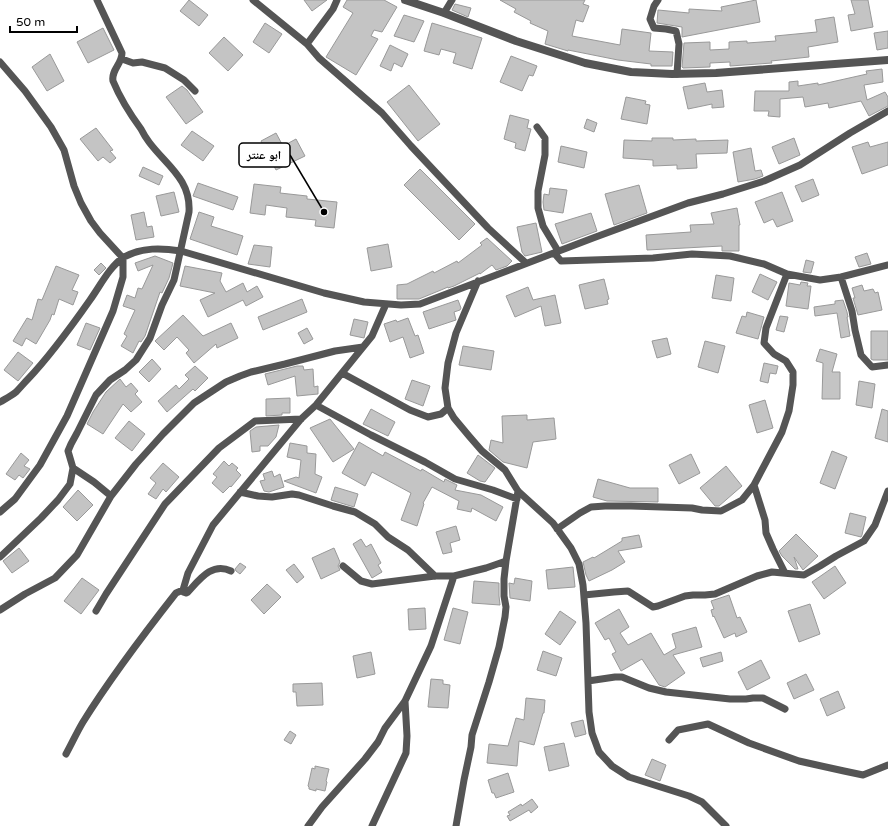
<svg xmlns="http://www.w3.org/2000/svg" width="888" height="826" font-family="'Varela Round','Noto Naskh Arabic',sans-serif">
<rect width="100%" height="100%" fill="#fff"/>
<path fill="#c4c4c4" stroke="#999" d="M189 0 208 15 199 26 180 11Z
M304 0H327L312 11Z
M347 0H384L397 7 382 32 374 30 371 36 378 39 356 75 326 57 353 13 343 7Z
M500 0H585L583 4 589 6 583 22 576 20 572 36 620 45 622 29 651 33 649 51 673 52 672 66H651V64L618 60 568 50V51L545 44 548 31 530 23 531 21 514 12 516 9Z
M756 0 760 22 682 37V27L657 23 658 10 689 13V9L722 11 721 7Z
M851 0H868L873 27 851 31 848 15 855 14Z
M455 4 471 8 468 17 452 10Z
M404 15 424 21 414 42 394 36Z
M834 17 838 42 808 47 809 57 771 61 772 63 730 66V62L710 63V67L683 68 682 67 684 43 710 42V50L729 49V42L747 41V43L776 41 775 36 817 32 815 20Z
M265 23 282 34 269 53 253 42Z
M432 23 482 38 472 69 453 63 456 53 441 49 439 55 424 51Z
M103 28 114 50 88 63 77 42Z
M888 31V48L877 50 874 33Z
M224 37 243 55 228 71 209 53Z
M390 45 408 54 402 67 394 63 391 71 380 66Z
M50 54 64 81 47 91 32 67Z
M511 56 537 66 533 76 529 75 522 91 500 82Z
M882 69 883 82 864 85 867 100 885 92 888 97V106L869 116 861 101 829 108 828 103 805 107 803 97 780 99V117L768 116 769 111H754L755 91H789V82L798 81V86L818 83V85L867 74 866 71Z
M705 83 707 92 722 90 724 107 712 108V104L688 109 683 87Z
M409 85 440 124 418 141 387 102Z
M182 86 187 90 203 112 186 124 166 97Z
M626 97 646 101 645 104 650 105 647 124 621 119Z
M510 115 529 120 527 128 531 129 525 151 515 148 516 143 504 139Z
M587 119 597 123 594 132 584 128Z
M96 128 113 150 110 151 116 158 110 163 103 157 98 161 80 139Z
M192 131 214 146 203 161 181 145Z
M276 133 283 146 296 139 305 156 276 170 261 141Z
M652 138H673V140L696 139V141L728 140 727 153 696 154 697 168 677 169V165L653 166V160L623 158 624 140 652 141Z
M794 138 800 155 779 164 772 147Z
M868 142 870 147 888 142V165L862 174 852 147Z
M561 146 587 152 584 168 558 162Z
M751 148 755 171 761 170 763 176 755 179 738 182 733 152Z
M143 167 163 176 159 185 139 176Z
M420 169 475 224 459 240 404 185Z
M813 179 819 195 802 202 795 186Z
M198 183 238 197 233 210 193 196Z
M254 184 281 187 280 193 307 196V199L337 202 334 228 315 226 316 220 286 217 287 208 266 205 265 215 250 213Z
M639 185 647 213 614 225 605 194Z
M550 188 567 190 563 213 544 210 543 202 544 194 549 195Z
M174 192 179 212 161 216 156 196Z
M782 192 793 221 777 227 773 219 764 223 755 202Z
M737 208 740 225H739V251H722V246L647 250 646 235 691 232 690 225 714 224 711 213Z
M144 212 147 227 152 226 154 237 136 240 131 215Z
M199 212 214 217 211 226 243 236 237 255 190 239Z
M591 213 597 231 562 244 555 224Z
M536 223 542 252 525 256 522 252 517 227Z
M487 238 512 261 507 266 496 270 492 265 480 274V273L454 286 448 288V287L441 290 419 299H397V285L407 284 433 271 434 273 457 261 458 263 482 245 480 243Z
M388 244 392 267 371 271 367 248Z
M254 245 272 247 270 267 248 264Z
M867 253 871 264 859 267 855 257Z
M155 256 173 263 169 278 162 293 160 292 145 336 141 342 139 341 133 353 121 346 127 336 124 334 135 310 123 306 127 295 135 298 138 288 142 289 153 265 138 271 135 263Z
M806 260 814 262 811 273 803 272Z
M101 263 106 268 99 275 94 270Z
M56 266 79 275 72 290 78 292 73 305 59 299 54 315 52 314 50 320 36 344 26 338 22 346 13 341 27 318 32 320 38 299 42 300Z
M185 266 222 273 220 281 226 292 243 283 247 292 257 286 263 297 246 306 243 300 208 317 200 300 215 293 180 286Z
M760 274 777 282 768 300 752 292Z
M716 275 734 278 731 301 712 298Z
M604 279 609 299 607 300 608 304 585 309 579 285Z
M801 282 808 283 807 286H811L808 309 786 306 789 283 800 285Z
M862 285 864 291 873 289 875 293 878 292 882 310 858 315 853 298H855L852 288Z
M528 287 533 300 555 295 561 323 545 326 541 306 515 317 506 296Z
M302 299 307 312 263 330 258 317Z
M458 300 461 308 460 310 454 312 456 320 429 329 423 312Z
M843 300 847 312 848 317H847L850 336 841 338 837 313 815 316 814 307 835 304V301Z
M747 312 764 317 758 339 736 333 742 316 746 317Z
M183 315 203 336 231 323 238 338 217 348 216 344 194 363 186 353 189 350 177 337 164 350 155 341Z
M780 316 788 317 784 332 776 330Z
M408 318 415 336 418 335 424 353 410 358 403 337 390 342 384 324 396 320 397 322Z
M354 319 368 322 364 338 350 335Z
M86 323 100 328 90 350 77 345Z
M307 328 313 339 304 344 298 333Z
M871 331H888V360H873L871 359Z
M667 338 671 354 657 358 652 341Z
M705 341 725 346 718 373 698 367Z
M463 346 494 351 491 370 459 365Z
M820 349 837 354 832 372H840V399H822L823 363 816 361Z
M18 352 33 363 18 381 4 370Z
M152 359 161 369 149 382 139 372Z
M764 363 778 366 776 374 770 373 768 383 760 381Z
M195 366 208 378 195 391 193 389 167 412 158 401 176 385 179 389 189 379 185 375Z
M297 366H303L304 370 313 369 314 387 318 386V394L297 396 295 376 268 385 265 374Z
M120 379 126 387 131 383 138 391 135 394 142 402 131 412 123 404 103 434 87 424 93 412 106 392Z
M412 380 430 386 423 406 405 399Z
M859 381 875 384 872 408 856 405Z
M290 398V413H282V415L266 416V399Z
M765 400 773 428 757 433 749 405Z
M371 409 395 422 388 436 363 424Z
M882 409 888 411V442L875 438Z
M527 415V420L554 418 556 439 533 442 527 468 503 462 489 450 491 440 503 443 502 416Z
M330 419 354 449 333 462 310 428Z
M129 421 145 434 132 451 115 438Z
M279 425 276 437 268 446H260V451L252 452 250 431 256 427Z
M359 442 383 456 385 452 421 471 422 469 444 482 445 479 457 485 455 490 481 495 503 507 496 521 472 508 471 512 457 509 459 501 432 487 423 503 424 504 417 526 401 520 411 493 372 472 365 486 342 473Z
M290 443 307 446V453L316 454 315 474 322 477 316 493 284 481 296 477 299 478 301 460 287 457Z
M832 451 847 457 835 489 820 483Z
M21 453 29 460 24 466 30 469 23 478 19 475 15 480 6 474Z
M691 454 700 473 679 484 669 465Z
M478 455 495 468 485 482 480 481 467 473Z
M224 461 229 466 232 463 238 468 236 470 241 475 231 487 230 486 223 493 212 483 217 477 213 474Z
M163 463 179 477 166 492 163 489 156 499 148 494 156 483 150 478Z
M726 466 742 486 719 506H715L700 488Z
M272 471 274 477 280 474 284 487 269 492 264 491 260 481 265 480 263 474Z
M598 479 630 488H658V502L607 501 593 497Z
M335 487 358 494 354 507 331 500Z
M78 490 93 505 77 521 63 507Z
M850 513 866 517 862 535 861 537 845 533Z
M456 526 460 540 450 543 452 552 443 554 436 532Z
M796 534 818 556 803 570 794 557 798 569H795L782 556 779 551Z
M639 535 642 547 618 551 625 562 612 570 589 581 586 575 583 562 593 557 594 558 622 541V538Z
M361 539 366 547 371 544 381 563 378 565 382 572 372 578 353 544Z
M19 548 29 561 12 573 3 561Z
M334 548 340 562 338 566 340 570 321 579 312 558Z
M240 563 246 567 240 574 236 571 235 569Z
M294 564 304 577 297 583 286 570Z
M835 566 846 583 824 599 812 582Z
M573 567 575 587 548 589 546 570Z
M82 578 99 590 81 614 64 601Z
M515 578 532 581 530 601 510 598 509 583 514 584Z
M474 581 499 583V596L500 605 472 603Z
M267 584 281 597 264 614 251 600Z
M729 595 737 618 740 617 747 632 736 637 735 633 724 638 714 616 713 617 711 610 714 609 711 601Z
M810 604 820 634 799 642 788 611Z
M425 608 426 629 409 630 408 609Z
M453 608 468 612 460 644 444 640Z
M619 609 629 627 620 633 628 645 651 633 664 655 676 648 672 634 696 627 702 647 673 655 685 673 665 687 659 685 642 659 621 671 612 654 616 652 609 638 605 640 595 623Z
M560 611 576 622 560 645 545 634Z
M543 651 562 658 556 676 537 670Z
M371 652 375 674 357 678 353 656Z
M721 652 723 661 703 667 700 658Z
M761 660 770 678 747 690 738 672Z
M806 674 814 690 794 699 787 683Z
M431 679 443 680V684L450 685 448 708 428 707Z
M322 683 323 705 297 706 296 692H293V684Z
M838 691 845 708 827 716 820 699Z
M526 698 545 700 544 713H543L534 745 519 741 517 766 487 763 489 744 508 746 516 718 524 720Z
M583 720 586 734 575 737 571 723Z
M290 731 296 735 291 744 284 740Z
M564 743 569 766 549 771 544 747Z
M652 759 666 765 660 781 645 775Z
M315 766 329 769 326 781 327 782 325 791 316 789V791L309 789V787L308 786 312 768 315 769Z
M508 773 514 792 496 798 494 793H492L488 780Z
M532 799 538 807 531 813 529 810 510 821 507 816 510 815 508 812 521 804 522 806Z"/>
<g fill="none" stroke-linecap="round" stroke-linejoin="round">
<path stroke="#555" stroke-width="7" d="M253 0 307 44
M337 0 333 9 307 44 319 58 382 113 411 146 488 228 526 263
M658 0 654 6 650 19 654 28 666 29 676 31 679 44 677 74
M444 13 452 0
M122 59 133 63 142 62 165 68 184 80 195 91
M0 62 25 91 51 127 64 150 74 186 81 203 91 221 100 233 123 258V277L113 311 67 416 40 465 15 499 0 512
M537 127 545 138V155L538 191V208L543 226 558 251
M554 253 561 261 653 258 692 254 730 256 764 264 787 274 820 280 841 277 888 265
M841 277 852 311 855 330 861 355 872 367 888 365
M478 281 456 333 448 363 445 388 448 408 454 418 469 436 482 451 505 470 518 491 553 523 571 548 579 564 583 585 586 623 589 712 592 733 599 752 612 766 629 777 689 796 702 802 726 826
M342 373 410 410 428 417 441 414 448 408
M0 402C5 399 11 396 16 392 20 388 24 383 28 379 51 355 71 327 90 300 100 286 110 266 124 257 142 247 162 248 181 251L324 293 364 302 401 305 420 304 593 238 688 203 723 194 764 181 800 165 850 133 888 111
M316 405 371 435 425 462 455 479 493 490 517 499
M73 468 94 482 111 496
M754 485 765 520 766 533 773 549 785 573
M240 492 258 496 272 497 292 494 299 495 333 506 355 512 375 524 388 537 408 550 435 576
M557 529 580 513 591 507 605 506H631L692 508 702 510 721 511 742 500 754 485 782 432 789 411 793 385V372L786 361 774 354 764 343 766 328 787 274
M0 557 41 518 58 500 70 484 73 468 68 451 71 444 77 433 96 395 110 380 125 370 136 360 150 338 162 305 174 280 189 212C191 179 166 165 149 142 146 138 143 133 141 129 130 114 120 98 113 81 111 70 122 64 122 53L97 0
M343 566 361 581 372 584 435 576H454
M231 571C212 562 200 579 188 592L186 593 183 592V590L188 573 213 525 301 419 316 405 372 336 386 304
M584 595 614 592 628 591 653 607 658 606 685 596 693 595H705L715 594 757 576 772 572 804 575 820 566 836 556 864 541 875 525 888 491
M0 610 25 594 55 578 77 555 111 496 136 464 163 434 194 403 226 382 240 376 251 372 285 364 335 351 363 347
M96 611 106 594 165 504 219 448 255 421 301 419
M588 681 615 677H622L649 688 666 692 730 699H746L753 698H763L785 709
M669 740 678 730 708 724 749 743 799 761 844 771 863 775 888 765
M66 754C72 743 77 732 83 722 111 677 143 635 176 593L183 590
M308 826 322 807 365 759 378 742 385 728 405 701 431 646 454 576 486 568 506 561 518 491
M372 826 406 753 407 736 405 701
M456 826 464 780 471 747 472 735 489 682 499 647 505 617 506 607 504 596V579L506 561"/>
<path stroke="#555" stroke-width="8" d="M405 0 444 13 516 41 585 63 631 72 672 74 716 73 888 60"/>
</g>
<path fill="none" stroke="#000" stroke-width="1.5" d="M324 212L290 155"/>
<circle fill="#000" stroke="#fff" stroke-width="1.5" cx="324" cy="212" r="4"/>
<rect fill="#fff" stroke="#000" stroke-width="1.5" x="239" y="143" width="51" height="24" rx="4"/>
<g font-size="12" text-anchor="middle" font-weight="bold" fill="#000">
<text x="264" y="159">ابو عنتر</text>
</g>
<path d="M10 26v6h67v-6" fill="none" stroke="#000000" stroke-width="2"/>
<text x="16" y="26" font-size="12" fill="#000000" stroke="#ffffff" stroke-width="3" paint-order="stroke">50 m</text>
</svg>
